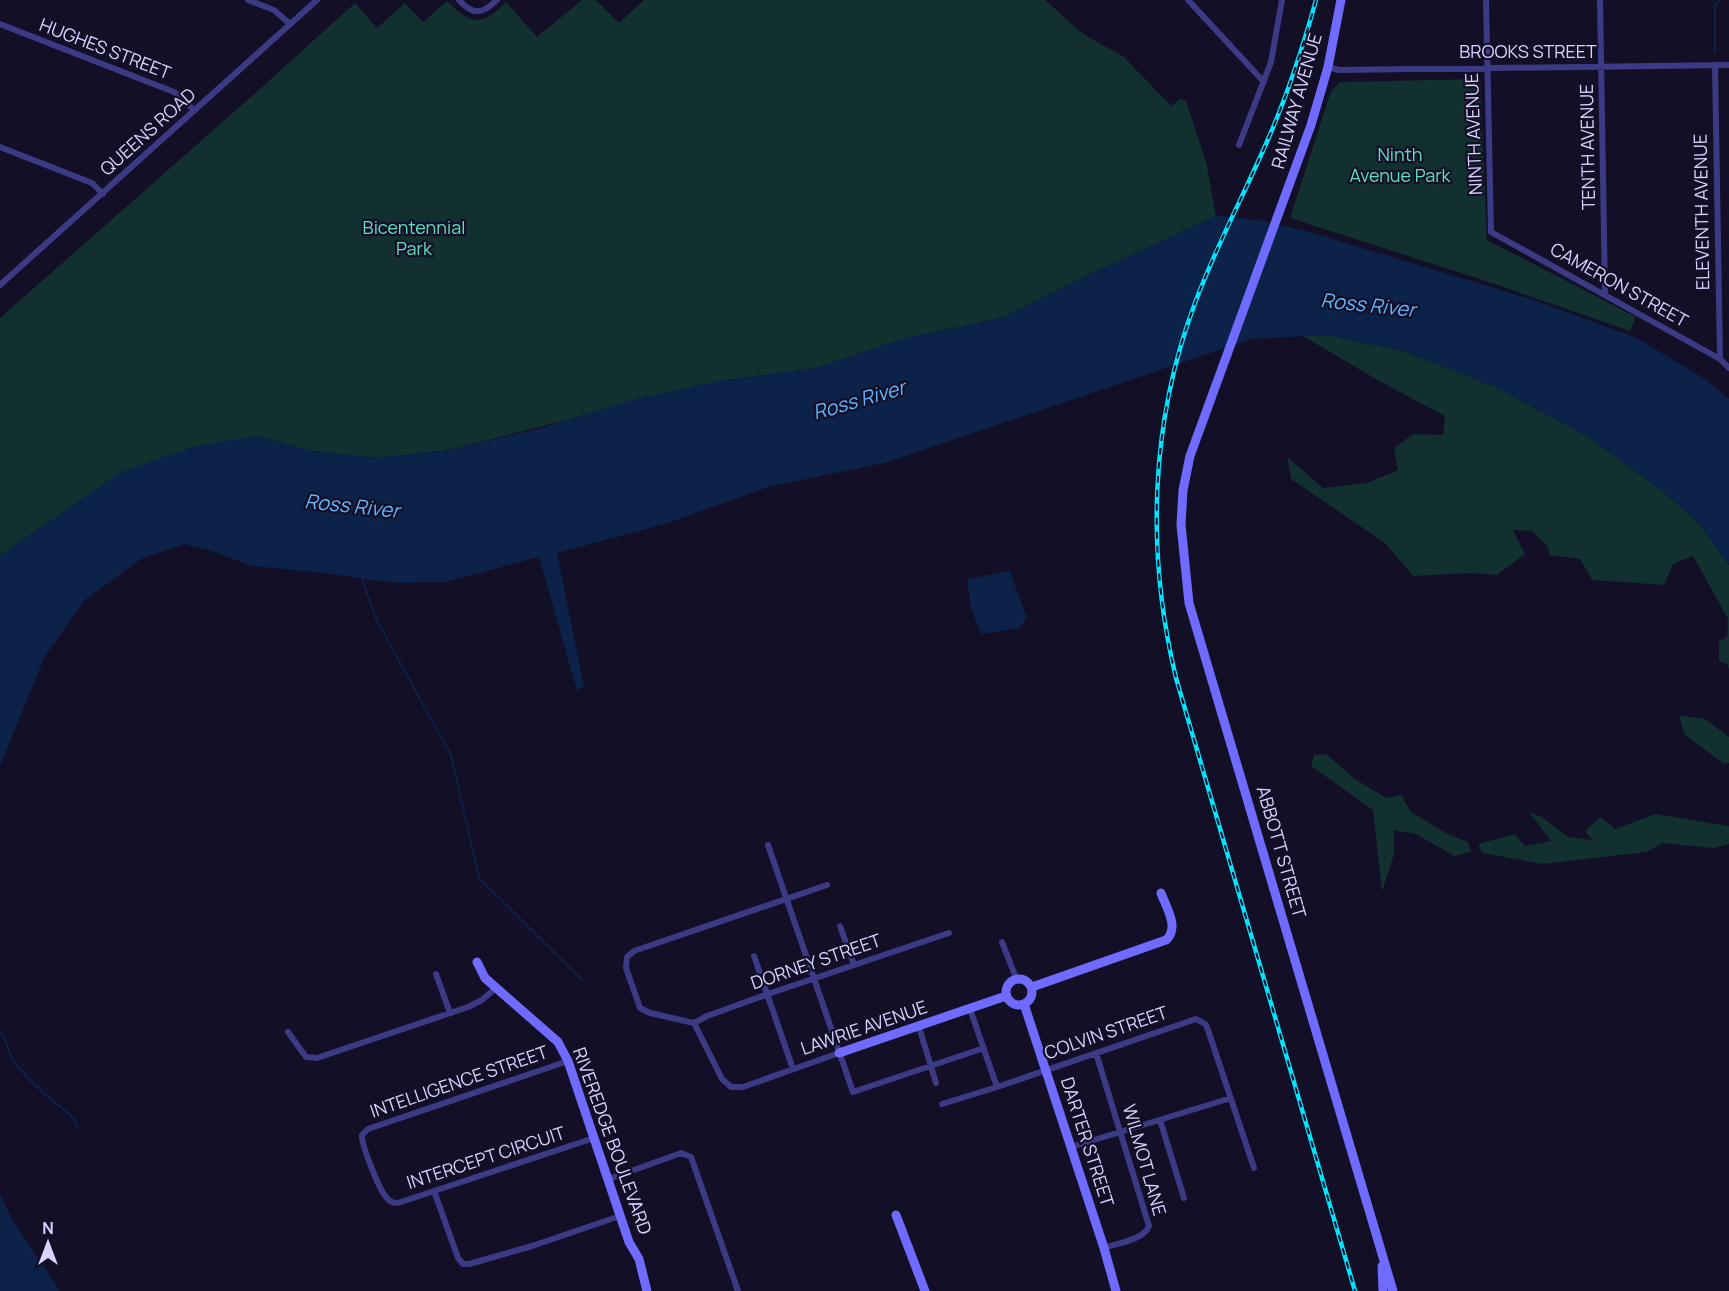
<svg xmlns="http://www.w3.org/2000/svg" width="1729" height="1291" font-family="Manrope,sans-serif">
<rect width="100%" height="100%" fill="#130f26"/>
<path fill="#12302f" d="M582 0H596L619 23 644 0H1045L1083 34 1124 57 1171 106 1180 99 1186 101 1206 162 1216 216 1095 272 1002 318 906 338 816 368 719 381 450 450 377 458 312 451 256 436 37 530 0 556V318L252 96 355 3 377 28 405 3 423 22 447 1C471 25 482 27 506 2L537 37Z
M1480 79 1487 240 1636 317 1630 331 1486 281 1290 218 1331 91 1340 82Z
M1326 335 1404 351 1496 387 1590 438 1666 494 1698 522 1729 565V669L1727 664 1719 661V642L1727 637 1728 619 1693 556 1673 564 1664 585 1592 580 1580 559 1550 555 1547 546 1532 531 1513 530 1525 554 1497 575 1470 573 1413 576 1385 543 1291 479 1287 457 1323 488 1367 483 1398 470 1394 448 1413 434 1443 435 1445 416 1381 382 1303 336Z
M1679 715 1705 719 1729 737V763L1724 764 1684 734Z
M1326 754 1355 779 1386 798 1401 795 1411 812 1446 833 1468 842 1471 852 1454 856 1416 834 1394 830V854L1382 892 1373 810 1311 766 1314 755Z
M1529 812 1542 817 1568 837 1592 840 1585 831 1600 817 1615 829 1656 814 1729 826V844L1714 848 1663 843 1646 852 1542 864 1482 853 1478 844 1515 834 1525 846 1551 841Z"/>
<path fill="#0c2248" d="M1216 216 1258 220 1306 231 1537 301 1637 338 1705 379 1729 399V565L1698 522 1666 494 1590 438 1496 387 1404 351 1326 335 1252 339 884 463 768 487 668 523 557 553 584 686 577 691 539 557 446 582 397 583 307 571 251 566 215 552 185 544 141 559 85 600 45 656 0 766V556L119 473 192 447 256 436 312 451 377 458 450 450 541 428 635 399 719 381 816 368 906 338 1002 318 1095 272Z
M1010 571 1027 618 1019 628 981 634 971 608 967 579Z
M0 1194 14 1223 60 1291H0Z"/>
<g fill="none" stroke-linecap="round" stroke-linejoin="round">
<path stroke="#0c2248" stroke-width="2" d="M1715 53V5L1720 0
M361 577 377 621 451 755 479 878 582 980
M0 1031C9 1041 7 1055 16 1065 26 1076 36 1086 47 1096 58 1106 71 1112 78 1126"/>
<path stroke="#3d3a85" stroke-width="6" d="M248 0 274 10 290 24
M459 0C473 16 483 14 497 0
M1188 0 1264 82
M1486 0 1491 232 1720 359 1729 368
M1600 0 1605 293
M0 24 174 92 185 100 194 111
M1715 65 1720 359
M1328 67 1339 70 1729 65
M1239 145 1271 62 1282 0
M0 147 92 183 103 194
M0 285 317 0
M768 845 853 1092 984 1048
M827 885 634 951 627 957 626 968 640 1008 650 1013 694 1023 722 1079 731 1087H743L839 1053
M840 926 854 965
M1002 942 1016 978
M754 956 793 1069
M436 974 450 1013
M970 1009 997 1087
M694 1023 707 1016 768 994 949 933
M919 1027 936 1083
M288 1032 306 1057 317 1058 468 1007 482 1000 496 988
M1096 1053 1149 1226C1144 1240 1117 1243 1104 1248
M568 1061 368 1129 362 1135C361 1144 379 1189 386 1197 389 1202 393 1203 398 1203L594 1138
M942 1104 997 1087 1196 1019 1205 1024 1207 1027 1254 1168
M1160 1120 1184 1198
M1071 1147 1231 1098
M609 1179 681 1153 691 1157 738 1291
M434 1191 458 1258 463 1264H469L532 1246 620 1216"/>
<path stroke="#6f6bff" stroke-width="9" d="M1341 0 1328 67 1311 125 1190 456 1183 490 1181 525 1189 603 1393 1291
M477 962 485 978 558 1042 568 1061 629 1242 639 1259 647 1291
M1006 992a13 13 0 1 1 26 0a13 13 0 1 1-26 0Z
M1032 987 1166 940C1180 928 1166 907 1161 893
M1024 1004 1104 1248 1116 1291
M839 1053 1006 996
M896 1215 925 1291
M1382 1266 1383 1291"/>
<defs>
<path id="rail" d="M1316 0C1303 47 1288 93 1269 137 1245 193 1216 246 1195 303 1150 423 1146 553 1176 678L1355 1291"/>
</defs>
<use href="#rail" stroke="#00e5ff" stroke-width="4.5"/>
<use href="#rail" stroke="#130f26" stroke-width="2" stroke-dasharray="7" stroke-linecap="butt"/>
</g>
<g text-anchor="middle" stroke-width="4.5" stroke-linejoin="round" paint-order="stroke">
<g font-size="18" fill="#d9d4ff" stroke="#130f26">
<text transform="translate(105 49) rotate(21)" y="6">HUGHES STREET</text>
<text x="1528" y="58">BROOKS STREET</text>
<text transform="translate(1297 101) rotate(-74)" y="6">RAILWAY AVENUE</text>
<text transform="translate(148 132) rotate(-42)" y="6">QUEENS ROAD</text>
<text transform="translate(1474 134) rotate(-92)" y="6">NINTH AVENUE</text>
<text transform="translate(1588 147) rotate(-91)" y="6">TENTH AVENUE</text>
<text transform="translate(1702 212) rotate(-91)" y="6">ELEVENTH AVENUE</text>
<text transform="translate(1619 285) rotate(29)" y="6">CAMERON STREET</text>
<text transform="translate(1281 852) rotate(74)" y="6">ABBOTT STREET</text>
<text transform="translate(816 962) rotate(-19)" y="6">DORNEY STREET</text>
<text transform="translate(864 1028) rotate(-19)" y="6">LAWRIE AVENUE</text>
<text transform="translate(1106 1033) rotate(-19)" y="6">COLVIN STREET</text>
<text transform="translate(459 1082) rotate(-19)" y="6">INTELLIGENCE STREET</text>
<text transform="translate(612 1141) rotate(70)" y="6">RIVEREDGE BOULEVARD</text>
<text transform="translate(1087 1142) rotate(72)" y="6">DARTER STREET</text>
<text transform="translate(486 1158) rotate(-18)" y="6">INTERCEPT CIRCUIT</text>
<text transform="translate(1144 1160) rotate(74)" y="6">WILMOT LANE</text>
</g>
<g font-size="18" fill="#5fe0c0" stroke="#130f26">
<text x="1400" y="161">Ninth<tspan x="1400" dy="21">Avenue Park</tspan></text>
<text x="414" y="234">Bicentennial<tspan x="414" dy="21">Park</tspan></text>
</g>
<g font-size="20" font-style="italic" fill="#62b6ff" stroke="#130f26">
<text transform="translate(1368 305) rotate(6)" y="7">Ross River</text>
<text transform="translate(859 400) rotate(-16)" y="7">Ross River</text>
<text transform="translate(352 506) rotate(6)" y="7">Ross River</text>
</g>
</g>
<g transform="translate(48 1243)" stroke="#130f26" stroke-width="4.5" paint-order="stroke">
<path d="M0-4.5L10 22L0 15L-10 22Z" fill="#d9d4ff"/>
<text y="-9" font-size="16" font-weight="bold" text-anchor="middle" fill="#d9d4ff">N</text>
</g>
</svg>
